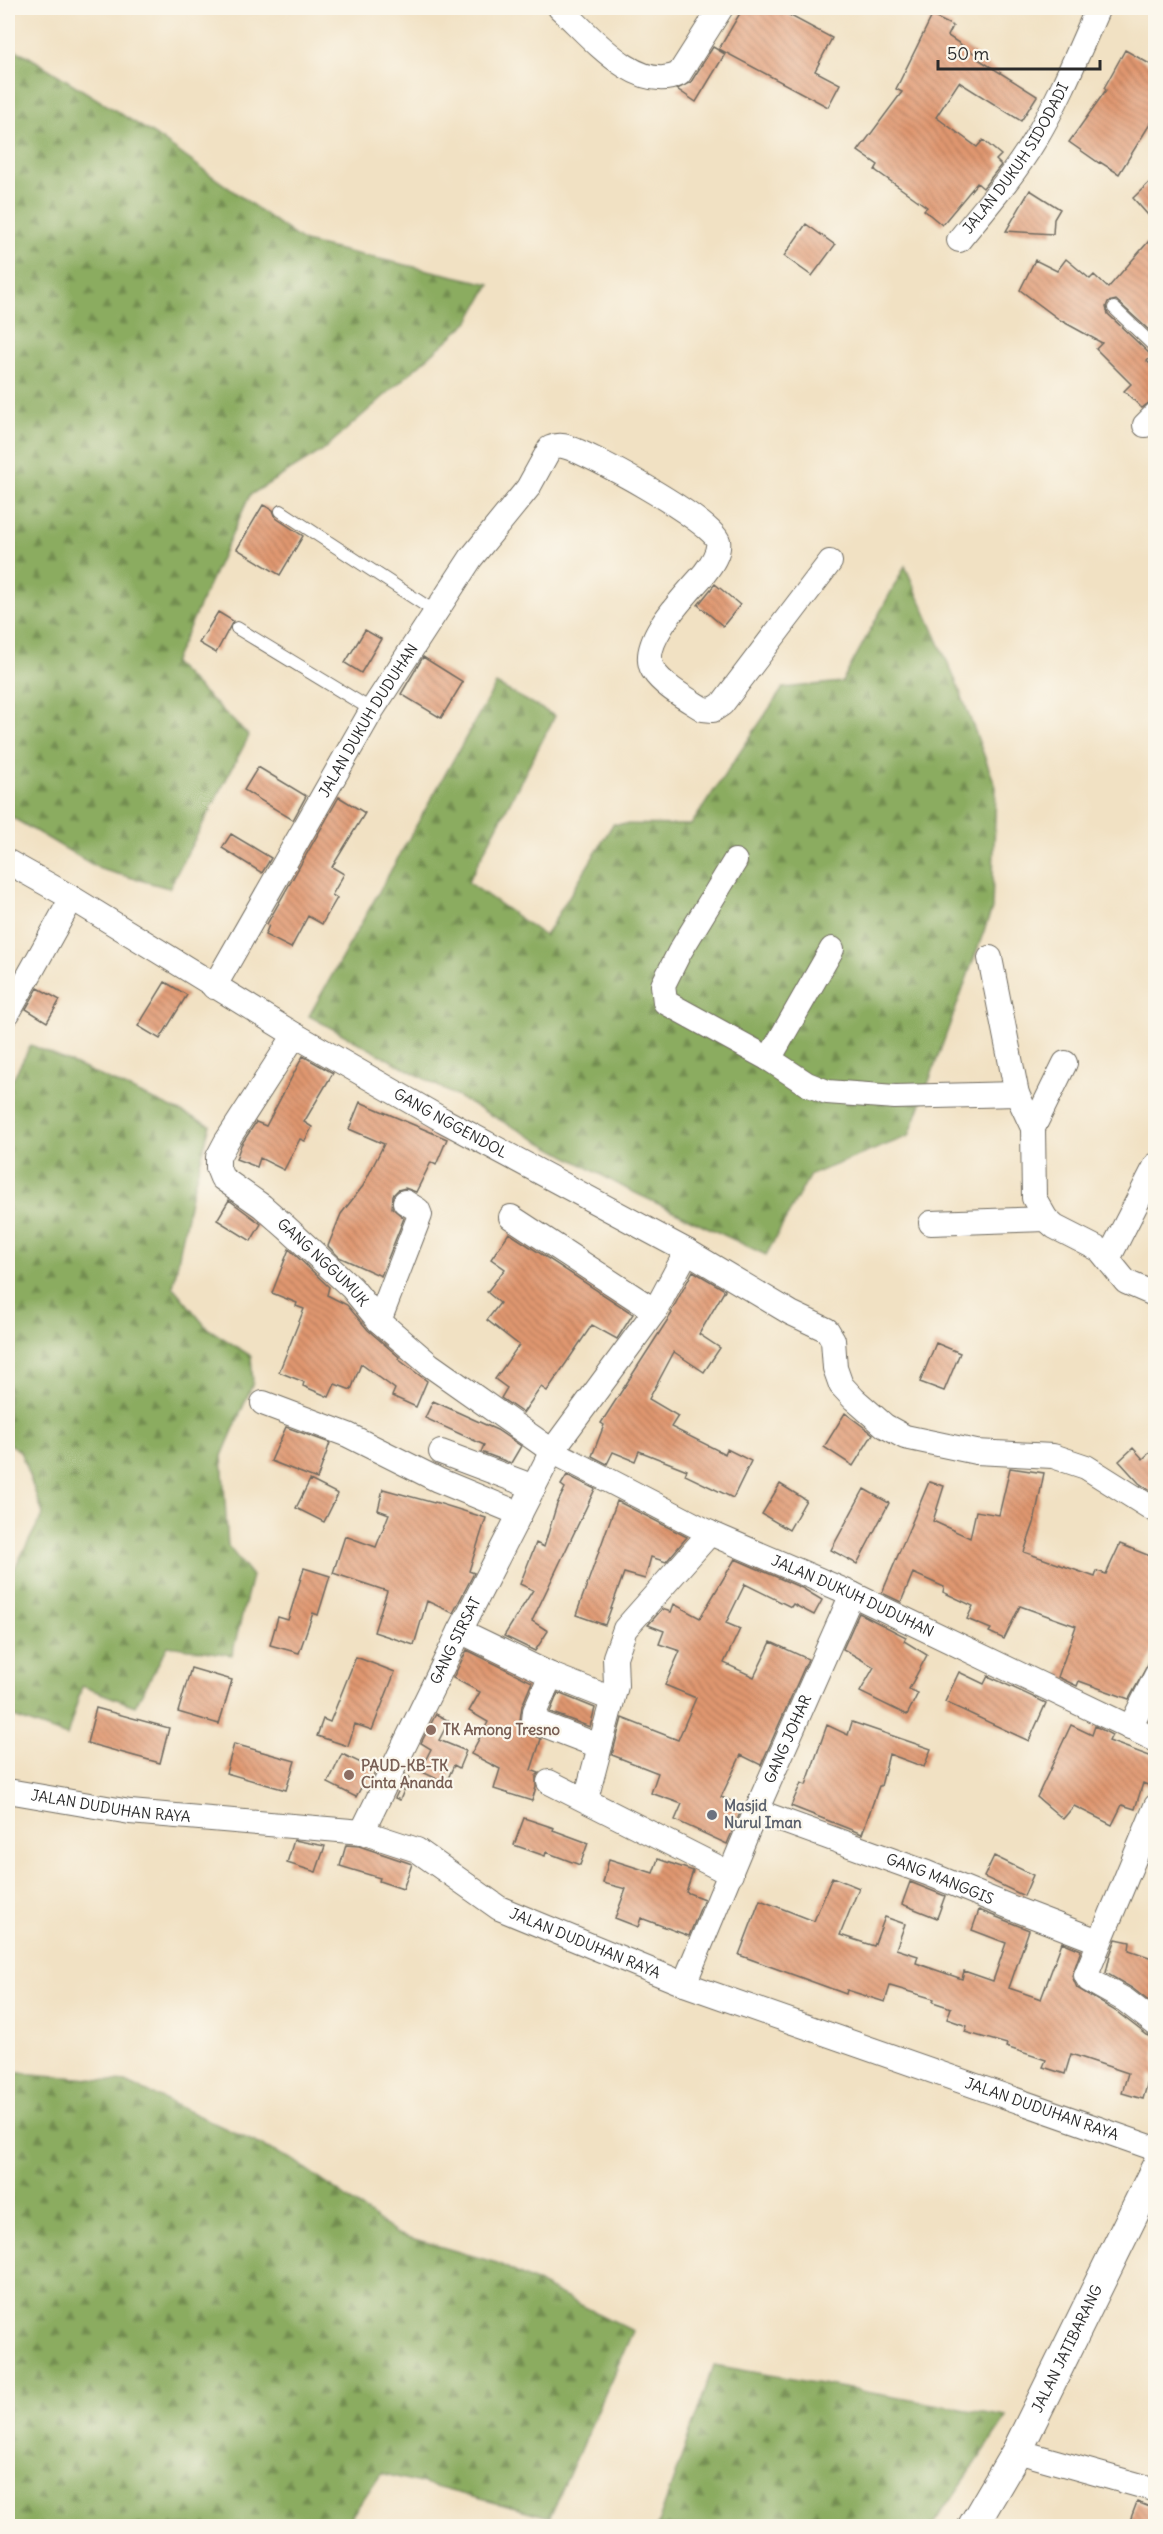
<svg xmlns="http://www.w3.org/2000/svg" width="1163" height="2534" font-family="Delius,sans-serif">
<defs>
<pattern id="forest-firs" width="22" height="20" patternUnits="userSpaceOnUse" patternTransform="scale(1.5)"><rect width="22" height="20" fill="#8bac60"/><path d="M5 1l3.5 6h-7zM16 11l3.5 6h-7z" fill="#728c4f"/></pattern>
<pattern id="building-back-hatch" width="6" height="6" patternUnits="userSpaceOnUse" patternTransform="scale(1.5)"><rect width="6" height="6" fill="#e09770"/><path d="M-1 5l2 2M0 0l6 6M5-1l2 2" fill="none" stroke="#b67b5c"/></pattern>
</defs>
<rect width="100%" height="100%" fill="#fbf7ec"/>
<filter id="ink" filterUnits="userSpaceOnUse"><feTurbulence type="fractalNoise" baseFrequency=".0167" numOctaves="2"/><feDisplacementMap in="SourceGraphic" scale="12" xChannelSelector="R" yChannelSelector="G"/><feConvolveMatrix kernelMatrix="1 2 1 2 8 2 1 2 1" color-interpolation-filters="sRGB"/></filter>
<filter id="wash" filterUnits="userSpaceOnUse"><feTurbulence type="fractalNoise" baseFrequency=".008" numOctaves="4" result="noise"/><feDisplacementMap in="SourceGraphic" scale="24" xChannelSelector="R" yChannelSelector="G"/><feGaussianBlur stdDeviation="1.35" result="paint"/><feColorMatrix in="noise" values="0 0 0 0 0 0 0 0 0 0 0 0 0 0 0 0 0 1.4 0 .05"/><feComposite in="paint" operator="in"/></filter>
<g filter="url(#wash)">
<rect width="100%" height="100%" fill="#f1e1c3"/>
<path fill="url(#forest-firs)" stroke="#5b6c46" stroke-width="1.5" d="M8 47 26 55 155 135 304 242 490 284 469 321 322 451 250 495 173 663 249 736 169 888 100 869 8 815Z
M905 566 958 686 996 787 992 909 909 1136 810 1175 766 1255 627 1189 309 1016 496 684 555 716 468 882 545 936 613 824 691 825 783 688 842 682Z
M31 1045 210 1125 190 1200 173 1287 207 1328 251 1356 253 1383 222 1456 228 1546 252 1576 232 1655 168 1646 135 1706 82 1686 67 1736 8 1715V1581L43 1514 20 1451 8 1443V1088Z
M8 2072 126 2082 293 2160 397 2234 497 2263 633 2331 550 2517 381 2473 345 2526H8Z
M714 2365 1007 2417 933 2526H657Z"/>
<g id="blocks">
<path fill="url(#building-back-hatch)" d="M743 8H776L832 38 815 71 840 84 828 107 719 49Z
M932 16 953 26 948 36 977 55 975 57 1037 96 1021 121 959 82 936 117 977 147 983 140 1001 155 996 160 1001 165 983 188 977 183 942 225 924 210 927 207 875 170 878 165 858 151 902 92 896 89Z
M713 47 725 54 696 102 677 89 691 82Z
M1125 50 1155 67V116L1119 174 1100 162 1099 163 1069 142 1106 90 1104 88Z
M1155 177V223L1133 198Z
M1030 190 1060 209 1054 219 1053 234 1006 231Z
M806 224 835 245 812 276 784 256Z
M1155 234V325L1150 331 1116 300 1108 302 1106 307 1108 314 1152 356 1147 361 1155 369V398L1142 408 1124 391 1131 384 1096 349 1102 343 1060 320 1020 290 1035 260 1057 271 1066 259 1090 279 1094 275 1108 288Z
M263 505 273 510 276 518 303 536 280 575 237 549Z
M715 584 740 605 723 626 698 605Z
M218 612 233 621 216 653 199 643Z
M365 630 381 639 361 673 345 663Z
M423 657 463 682 441 718 401 694Z
M258 767 306 796 293 820 244 790Z
M339 797 365 813 332 867 344 874 332 895 337 898 322 924 308 916 291 948 265 935 269 925 267 924Z
M231 834 271 858 262 873 222 848Z
M165 982 187 995 160 1039 138 1026Z
M38 988 60 1000 47 1022 26 1009Z
M303 1056 333 1073 304 1122 312 1127 305 1141 300 1139 284 1170 260 1158 257 1167 236 1159 241 1145 256 1122 266 1126Z
M360 1102 447 1139 436 1165 431 1162 416 1192 405 1188 398 1190 393 1195 392 1208 404 1218 381 1276 339 1257 328 1246 341 1214 363 1186 384 1144 349 1129Z
M229 1200 261 1224 251 1241 217 1220Z
M509 1233 633 1314 617 1339 592 1325 547 1391 541 1387 523 1413 501 1398 507 1388 495 1379 519 1345 487 1320 500 1303 487 1292 505 1269 491 1259Z
M289 1249 329 1287 327 1295 347 1305 368 1330 399 1357 398 1359 427 1381 416 1407 392 1396 395 1389 361 1364 351 1390 335 1384 329 1397 303 1386 304 1382 279 1372 304 1309 296 1306 297 1303 272 1293Z
M693 1271 725 1290 699 1334 720 1348 704 1372 674 1352 649 1399 678 1416 671 1427 725 1454 727 1449 751 1461 733 1498 685 1475 687 1470 639 1451 635 1461 613 1452 607 1464 592 1456 604 1425 601 1423 672 1313 671 1312Z
M936 1343 960 1353 944 1391 920 1382Z
M433 1401 497 1430 521 1446 511 1463 481 1452 484 1445 425 1418Z
M845 1413 873 1434 853 1466 824 1447Z
M286 1427 330 1443 317 1479 271 1461Z
M1155 1447V1494L1139 1483 1119 1461 1133 1448 1143 1459Z
M1010 1468 1044 1473 1034 1523 1024 1552 1095 1577 1097 1571 1106 1574 1120 1544 1155 1558V1644L1148 1664 1129 1699 1079 1681 1077 1686 1058 1677 1076 1626 1020 1606 1004 1639 989 1632 991 1629 967 1619 973 1606 943 1592 944 1587 913 1573 901 1602 882 1593 929 1482 944 1486 933 1521 970 1538 976 1511 999 1515Z
M567 1475 595 1489 532 1621 548 1631 535 1651 504 1636 533 1590 520 1584 536 1543 544 1547 557 1504 565 1488 561 1485Z
M310 1480 338 1494 324 1522 296 1508Z
M780 1484 806 1500 789 1530 762 1514Z
M383 1489 434 1503 435 1502 486 1518 469 1571 474 1573 453 1613 427 1601 414 1645 374 1632 387 1591 333 1573 345 1536 376 1547 389 1514 378 1510Z
M864 1489 889 1503 857 1564 831 1550Z
M617 1501 687 1537 666 1562 651 1557 645 1579 624 1573 605 1625 576 1615Z
M735 1559 802 1588 822 1600 814 1615 793 1604 791 1607 745 1584 726 1623 740 1629 724 1663 754 1677 771 1642 808 1659 761 1765 741 1755 721 1797 743 1806 727 1844 675 1820 682 1804 651 1793 658 1773 612 1755 622 1718 678 1740 696 1698 665 1685 680 1651 659 1644 664 1631 648 1625 662 1609 671 1612 674 1604 700 1618Z
M304 1568 330 1576 318 1615 313 1613 299 1653 270 1645 278 1617 288 1620Z
M859 1613 906 1637 904 1641 927 1655 909 1689 918 1693 907 1715 860 1692 874 1667 843 1649Z
M467 1650 532 1682 522 1706 520 1720 522 1729 541 1739 531 1770 539 1773 536 1776V1787L532 1801 494 1789 500 1769 471 1754 488 1722 469 1711 480 1692 453 1678Z
M356 1657 395 1672 372 1730 355 1724 348 1746 317 1736 323 1719 330 1722Z
M191 1668 232 1680 219 1724 178 1712Z
M959 1672 984 1684 988 1676 1046 1703 1029 1741 945 1702Z
M558 1693 595 1708 590 1727 550 1712Z
M96 1708 169 1728 160 1763 87 1743Z
M436 1714 449 1721 439 1740 466 1751 459 1768 454 1765 446 1783 420 1771 431 1749 421 1743Z
M852 1722 931 1749 924 1767 889 1754 881 1786H879L862 1834 791 1806 801 1783 806 1785 827 1725 848 1735Z
M1071 1725 1092 1735 1095 1726 1112 1735 1109 1741 1155 1758V1788L1143 1783 1135 1809 1122 1805 1112 1825 1074 1806 1063 1819 1037 1797Z
M234 1744 295 1761 286 1790 226 1773Z
M342 1754 376 1770 368 1788 362 1786 356 1797 328 1783Z
M405 1777 409 1778 400 1800 395 1798Z
M524 1818 554 1828 553 1830 588 1843 580 1865 546 1852 545 1856 514 1845Z
M294 1840 325 1846 316 1872 287 1863Z
M346 1845 359 1846 412 1864 403 1889 379 1881 380 1878 340 1866Z
M994 1856 1033 1875 1024 1896 984 1877Z
M609 1859 653 1873 658 1859 693 1871 686 1892 704 1899 689 1936 641 1918 638 1927 615 1918 626 1889 603 1883Z
M832 1877 859 1888 840 1935 874 1946 885 1917 905 1924 896 1949 918 1956 916 1963 962 1979 964 1971 993 1981 1006 1943 972 1930 979 1910 1029 1930 1009 1988 1041 1999 1062 1942 1081 1950 1072 1976 1077 1988 1117 2012 1147 2035 1155 2038V2077L1150 2075 1143 2099 1122 2093 1128 2073 1071 2054 1065 2074 1043 2067 1046 2060 1006 2047 1007 2044 965 2032 967 2026 947 2019 951 2008 933 2002 934 1999 890 1986 885 2002 847 1990 846 1994 739 1955 760 1900 814 1921Z
M910 1882 945 1896 937 1918 902 1904Z
M1116 1939 1130 1942 1129 1950 1155 1959V2006L1132 1988 1106 1973 1110 1955Z
M1137 2502 1155 2509V2526H1128Z"/>
</g>
</g>
<g filter="url(#ink)">
<use href="#blocks" fill-opacity="0" stroke="#706b60" stroke-width="1.5"/>
<g fill="none" stroke-linecap="round" stroke-linejoin="round">
<defs>
<path id="service" d="M1114 308 1156 348
M281 511 434 611
M237 628 372 710"/>
<g id="minor">
<path d="M560 8C588 33 637 95 679 74L721 8"/>
<path id="s1" d="M959 240C985 208 1013 176 1034 141 1060 98 1078 53 1098 8"/>
<path d="M1145 425 1156 414"/>
<path d="M735 861 679 953 663 985 665 1002 769 1059 807 1084 827 1092 895 1097 1017 1094 1033 1128 1034 1198 1046 1219 1055 1227 1100 1250 1126 1282 1156 1295"/>
<path id="s2" d="M8 862 72 898 295 1035 443 1120 687 1251 791 1313 827 1330 833 1340 835 1368 841 1385 854 1399 885 1426 905 1437 976 1452 1053 1456 1086 1467 1156 1511"/>
<path d="M990 958 1017 1094"/>
<path id="s3" d="M214 987 372 710 471 558 528 488 550 448C555 446 558 445 563 446 585 450 714 522 718 541 720 553 711 565 704 574 687 594 637 643 653 670 663 686 687 699 703 709L713 710 722 704 830 562"/>
<path d="M8 1013 72 898"/>
<path id="s4" d="M295 1035 226 1142 218 1157V1168L222 1178 262 1206 287 1228 352 1288 379 1321 430 1365 552 1451 710 1533 852 1594 1156 1740"/>
<path d="M769 1059 832 949"/>
<path d="M1033 1128 1065 1063"/>
<path d="M511 1217 655 1311"/>
<path d="M931 1223 1046 1219"/>
<path d="M1108 1259 1156 1165"/>
<path d="M379 1321 420 1215 418 1210 405 1202"/>
<path d="M263 1403 348 1435 438 1480 520 1514"/>
<path d="M441 1452 534 1487"/>
<path d="M460 1631 551 1675 535 1711 534 1721 599 1746"/>
<path d="M551 1675 612 1699"/>
<path d="M1130 1728 1156 1676"/>
<path d="M549 1782 731 1874"/>
<path id="s5" d="M8 1791 130 1812 362 1832 417 1850 499 1908 684 1984 1156 2149"/>
<path d="M586 1799 616 1686 615 1657 625 1629 710 1533"/>
<path d="M1156 1806 1086 1975 1089 1980 1125 2000 1156 2024"/>
<path id="s6" d="M756 1811 927 1873 1015 1909 1098 1941"/>
<path id="s7" d="M362 1832 460 1631 552 1451 655 1311 687 1251"/>
<path id="s8" d="M684 1984 756 1811 852 1594"/>
<path d="M1017 2451 1156 2490"/>
</g>
<g id="tertiary">
<path id="s9" d="M973 2526 1017 2451 1156 2168"/>
</g>
</defs>
<use href="#service" stroke="#706b60" stroke-width="14"/>
<use href="#minor" stroke="#706b60" stroke-width="26"/>
<use href="#tertiary" stroke="#706b60" stroke-width="32"/>
<use href="#service" stroke="#fff" stroke-width="12"/>
<use href="#minor" stroke="#fff" stroke-width="24"/>
<use href="#tertiary" stroke="#fff" stroke-width="30"/>
</g>
</g>
<g fill="#8d6e63" stroke="#fbf7ec" stroke-width="2">
<circle cx="431" cy="1730" r="6"/>
<circle cx="349" cy="1775" r="6"/>
</g>
<circle fill="#6b7280" stroke="#fbf7ec" stroke-width="2" cx="712" cy="1815" r="6"/>
<g text-anchor="middle" stroke-width="4.5" stroke-linejoin="round" paint-order="stroke">
<g font-size="15" fill="#2b2b2b" stroke="#fbf7ec">
<text dy="5" stroke="none"><textPath href="#s1" startOffset="100">JALAN DUKUH SIDODADI</textPath></text>
<text dy="5" stroke="none"><textPath href="#s3" startOffset="308">JALAN DUKUH DUDUHAN</textPath></text>
<text dy="5" stroke="none"><textPath href="#s2" startOffset="514">GANG NGGENDOL</textPath></text>
<text dy="5" stroke="none"><textPath href="#s4" startOffset="298">GANG NGGUMUK</textPath></text>
<text dy="5" stroke="none"><textPath href="#s4" startOffset="930">JALAN DUKUH DUDUHAN</textPath></text>
<text dy="5" stroke="none"><textPath href="#s7" startOffset="213">GANG SIRSAT</textPath></text>
<text dy="5" stroke="none"><textPath href="#s8" startOffset="266">GANG JOHAR</textPath></text>
<text dy="5" stroke="none"><textPath href="#s5" startOffset="104">JALAN DUDUHAN RAYA</textPath></text>
<text dy="5" stroke="none"><textPath href="#s6" startOffset="196">GANG MANGGIS</textPath></text>
<text dy="5" stroke="none"><textPath href="#s5" startOffset="608">JALAN DUDUHAN RAYA</textPath></text>
<text dy="5" stroke="none"><textPath href="#s5" startOffset="1094">JALAN DUDUHAN RAYA</textPath></text>
<text dy="5" stroke="none"><textPath href="#s9" startOffset="201">JALAN JATIBARANG</textPath></text>
</g>
<g font-size="15" font-weight="bold" fill="#785e54" stroke="#fbf7ec" text-anchor="start">
<text x="443" y="1735">TK Among Tresno</text>
<text x="361" y="1771">PAUD-KB-TK<tspan x="361" dy="17">Cinta Ananda</tspan></text>
</g>
<g font-size="15" font-weight="bold" fill="#5b616d" stroke="#fbf7ec" text-anchor="start">
<text x="724" y="1811">Masjid<tspan x="724" dy="17">Nurul Iman</tspan></text>
</g>
</g>
<rect width="1163" height="2534" fill="none" stroke="#fbf7ec" stroke-width="30"/>
<path d="M938 60v9h162v-9" fill="none" stroke="#2b2b2b" stroke-width="3"/>
<text x="947" y="60" font-size="18" fill="#2b2b2b" stroke="#fbf7ec" stroke-width="4.5" paint-order="stroke">50 m</text>
</svg>
